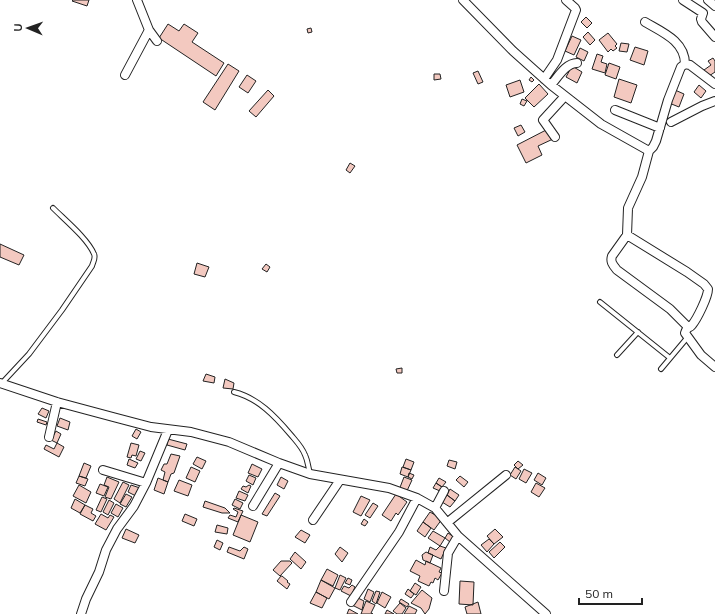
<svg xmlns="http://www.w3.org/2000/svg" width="715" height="614" font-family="Mulish,sans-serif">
<rect width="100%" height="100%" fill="#fff"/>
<path fill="#f3c9c0" stroke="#222" d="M73 0H89L87 6 72 1Z
M586 17 592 23 587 28 581 22Z
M168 24 179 31 184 24 198 33 192 42 224 63 216 76 159 38Z
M311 28 312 32 308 33 307 29Z
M588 32 595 40 590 45 583 37Z
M608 33 617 44 615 46 617 48 613 51 611 49 608 52 599 40Z
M572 36 581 40 574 55 565 51Z
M621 43 629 44 627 52 619 51Z
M635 47 648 51 644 65 630 60Z
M580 48 588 52 584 61 576 57Z
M597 54 603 56 601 62 607 64 605 73 592 69Z
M713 58 715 61V72L709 76 704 70 711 65 708 61Z
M609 63 620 67 616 79 605 75Z
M228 64 239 71 215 110 203 102Z
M572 66 582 72 577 83 566 77Z
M478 71 483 82 478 84 473 73Z
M434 74H440L441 79 434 80Z
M247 75 256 81 248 93 239 87Z
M531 77 534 80 532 82 529 80Z
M619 79 637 85 631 103 614 97Z
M520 80 524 92 510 97 506 85Z
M539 84 548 94 534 107 525 98Z
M699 85 706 91 701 98 694 92Z
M268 90 274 96 256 117 249 111Z
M675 90 684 94 679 107 669 103Z
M522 99 527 101 524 106 520 104Z
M521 125 525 132 518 136 514 128Z
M548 129 553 139 538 146 542 155 526 163 517 145Z
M350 163 355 166 350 173 346 170Z
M0 244 24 255 19 265 0 257Z
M197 263 209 267 205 277 194 274Z
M266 264 270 267 267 272 262 269Z
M402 368V373H397L396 369Z
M206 374 215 377 214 383 203 381Z
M225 379 234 383 233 389 223 388Z
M42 408 49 411 46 418 38 414Z
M60 418 70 422 68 430 57 426Z
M38 419 47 422 46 425 37 422Z
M136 429 141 432 137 439 132 436Z
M56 431 61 434 57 443 51 440Z
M168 439 187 444 185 450 167 445Z
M57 443 64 447 59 457 44 449 46 445 54 449Z
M131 443 139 445 136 456 132 455 131 458 127 457Z
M140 451 145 453 141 461 136 459Z
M171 454 180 456 174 473 171 474 168 482 163 480 165 472 161 470 164 464H167Z
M197 457 206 461 202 469 193 464Z
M129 459 138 463 135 468 127 465Z
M406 459 414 462 411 470 403 467Z
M449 460 457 462 455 469 447 466Z
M518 461 523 465 518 469 514 465Z
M84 463 91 466 86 478 79 476Z
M252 464 262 469 258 477 248 473Z
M191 467 200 471 195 482 186 478Z
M402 467 411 470 408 477 400 474Z
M515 467 521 471 516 479 510 475Z
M524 469 532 473 526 483 519 479Z
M409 473 414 475 412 479 408 477Z
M538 473 546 478 542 485 534 480Z
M249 475 256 478 253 485 246 481Z
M79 476 88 479 85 486 76 483Z
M460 476 468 482 464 487 456 480Z
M107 477 119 482 111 499 105 497 109 487 104 485Z
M281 477 288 481 284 489 277 485Z
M404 477 412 480 406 493 399 490Z
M158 478 168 482 164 494 154 490Z
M439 478 446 482 442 487 436 483Z
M179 480 192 485 188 496 174 491Z
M123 482 129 485 120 503 114 499Z
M436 483 442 487 440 491 433 488Z
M536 483 545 488 539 497 531 492Z
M100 484 108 487 104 496 96 493Z
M79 485 91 492 86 503 73 496Z
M131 485 140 488 136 496 128 492Z
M249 485 251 486 248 493 241 489 243 486 246 487Z
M450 489 459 495 455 501 447 495Z
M239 491 248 495 245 501 236 498Z
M275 493 280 496 267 516 262 514Z
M126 494 132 497 126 507 120 504Z
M396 494 407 502 398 515 396 513 391 521 382 515Z
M447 495 455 501 450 507 442 502Z
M361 496 370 500 361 516 353 512Z
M102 497 107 499 101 512 96 510Z
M75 499 85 505 80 513 71 508Z
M235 499 243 503 240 509 232 505Z
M109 500 114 503 108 515 103 512Z
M205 501 225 508 230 513H222L203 507Z
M373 503 378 506 370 518 365 515Z
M116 504 123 508 118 517 111 513Z
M85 505 93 509 91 513 96 516 93 521 80 514Z
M234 508 243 511 238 522 228 518 230 515 236 517 238 512 233 509Z
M430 512 442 519 434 530 423 522Z
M101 514 108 518 110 515 114 517 106 530 95 524Z
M185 514 197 519 194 526 182 521Z
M241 515 258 522 250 542 233 535Z
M364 519 368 522 365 526 361 524Z
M423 522 431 528 425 537 417 531Z
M217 525 228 528 227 534 215 532Z
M126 529 139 535 135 543 122 538Z
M495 529 503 537 494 544 487 536Z
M301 530 310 535 305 543 295 537Z
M433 531 445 538 440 546 428 538Z
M448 533 454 537 450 542 445 538Z
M489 539 494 544 487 552 481 545Z
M217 540 223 543 220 550 214 547Z
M500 542 505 547 494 558 489 552Z
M440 546 446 548 441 559 428 553 430 547 436 550Z
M229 547 240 551 244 547 248 549 244 559 227 552Z
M340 547 348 553 342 562 335 554Z
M295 552 306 562 301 569 290 559Z
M426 552 433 555 430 563 423 560 422 555Z
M416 560 425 565 426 561 441 568 439 572 442 573 438 580 435 578 433 583 431 582 429 586 418 581 420 576 410 571Z
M281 561H290L292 563 280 576 273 570Z
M327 569 338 575 333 586 321 580Z
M340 575 346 578 340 590 335 588Z
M281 576H282L288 581 287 582 290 584 287 589 277 581Z
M348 578 352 580 350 585 345 583Z
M321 580 335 588 329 599 316 592Z
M460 581 474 582 473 605 459 604Z
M415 583 421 587 416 595 410 591Z
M352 585 355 587 351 596 341 591 344 586 349 588Z
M368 589 374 592 370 602 364 599Z
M408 589 414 594 411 598 405 594Z
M422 590 432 598 429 609 425 614 421 608 411 603Z
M376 591 380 592 376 604 372 601Z
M316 592 327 598 322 608 310 603Z
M382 592 391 597 385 608 377 603Z
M356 597 364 601 362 610 352 605Z
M401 599 409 604 407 607 399 602Z
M366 601 375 605 371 613 373 614H361Z
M478 602 481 614H467L465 607Z
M400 603 406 608 402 614H397L393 611Z
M409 606 417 610 415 614H404Z
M349 609 358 614H347Z
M387 610 394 614H385Z"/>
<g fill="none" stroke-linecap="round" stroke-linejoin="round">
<defs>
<path id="lane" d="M600 302 670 358
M617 355 638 332
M661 369 687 338
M2 383 29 354 62 310 92 266C93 262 96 258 94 254 88 239 65 220 53 208
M234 392C258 398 275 416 291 435 296 441 302 447 305 455 308 461 308 467 310 473"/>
<path id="street" d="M463 0 513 51 551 85 601 124 649 151
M683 0 703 13 701 19 702 22 715 37
M708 0 715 6
M645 22C662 32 685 41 685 64
M149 30 157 41
M125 75 149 30 137 0
M544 79 557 60 576 10 575 8 566 0
M551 85C558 77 566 63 577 63
M615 110 660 128
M671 122 702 106 715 101
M555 137 543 120 565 96
M627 235 628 208 642 177 649 151 653 147 656 141 668 100 681 67 685 64 690 65 715 84
M689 326H687L670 309 617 270C613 265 610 262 612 256L627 235 687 272 704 284 708 289C708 297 697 319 692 325 689 329 687 326 685 333L701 355 715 367
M0 383 57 402 113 417 151 427 191 432 229 442 279 463 310 474 389 488 417 498 435 508 458 536 546 614
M49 437 57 402
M103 470 146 483
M253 506 279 463
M435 508 444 491
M313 520 340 480
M448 522 506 475
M444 591 448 553 458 536
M351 602 399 532 417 498
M81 614 86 599 99 572 106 550 117 529 134 506 146 483 168 430"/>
</defs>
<use href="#lane" stroke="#222" stroke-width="6"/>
<use href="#street" stroke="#222" stroke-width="10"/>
<use href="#lane" stroke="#fff" stroke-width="4"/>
<use href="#street" stroke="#fff" stroke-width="8"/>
</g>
<g transform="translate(28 28) rotate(272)" stroke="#ffffff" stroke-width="3" paint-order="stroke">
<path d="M0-3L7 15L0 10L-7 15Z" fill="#222222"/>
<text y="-6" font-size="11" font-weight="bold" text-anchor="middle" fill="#222222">U</text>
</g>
<path d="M579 598v6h63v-6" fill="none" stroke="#222222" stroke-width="2"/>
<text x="585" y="598" font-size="12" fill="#222222" stroke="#ffffff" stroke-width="3" paint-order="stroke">50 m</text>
</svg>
